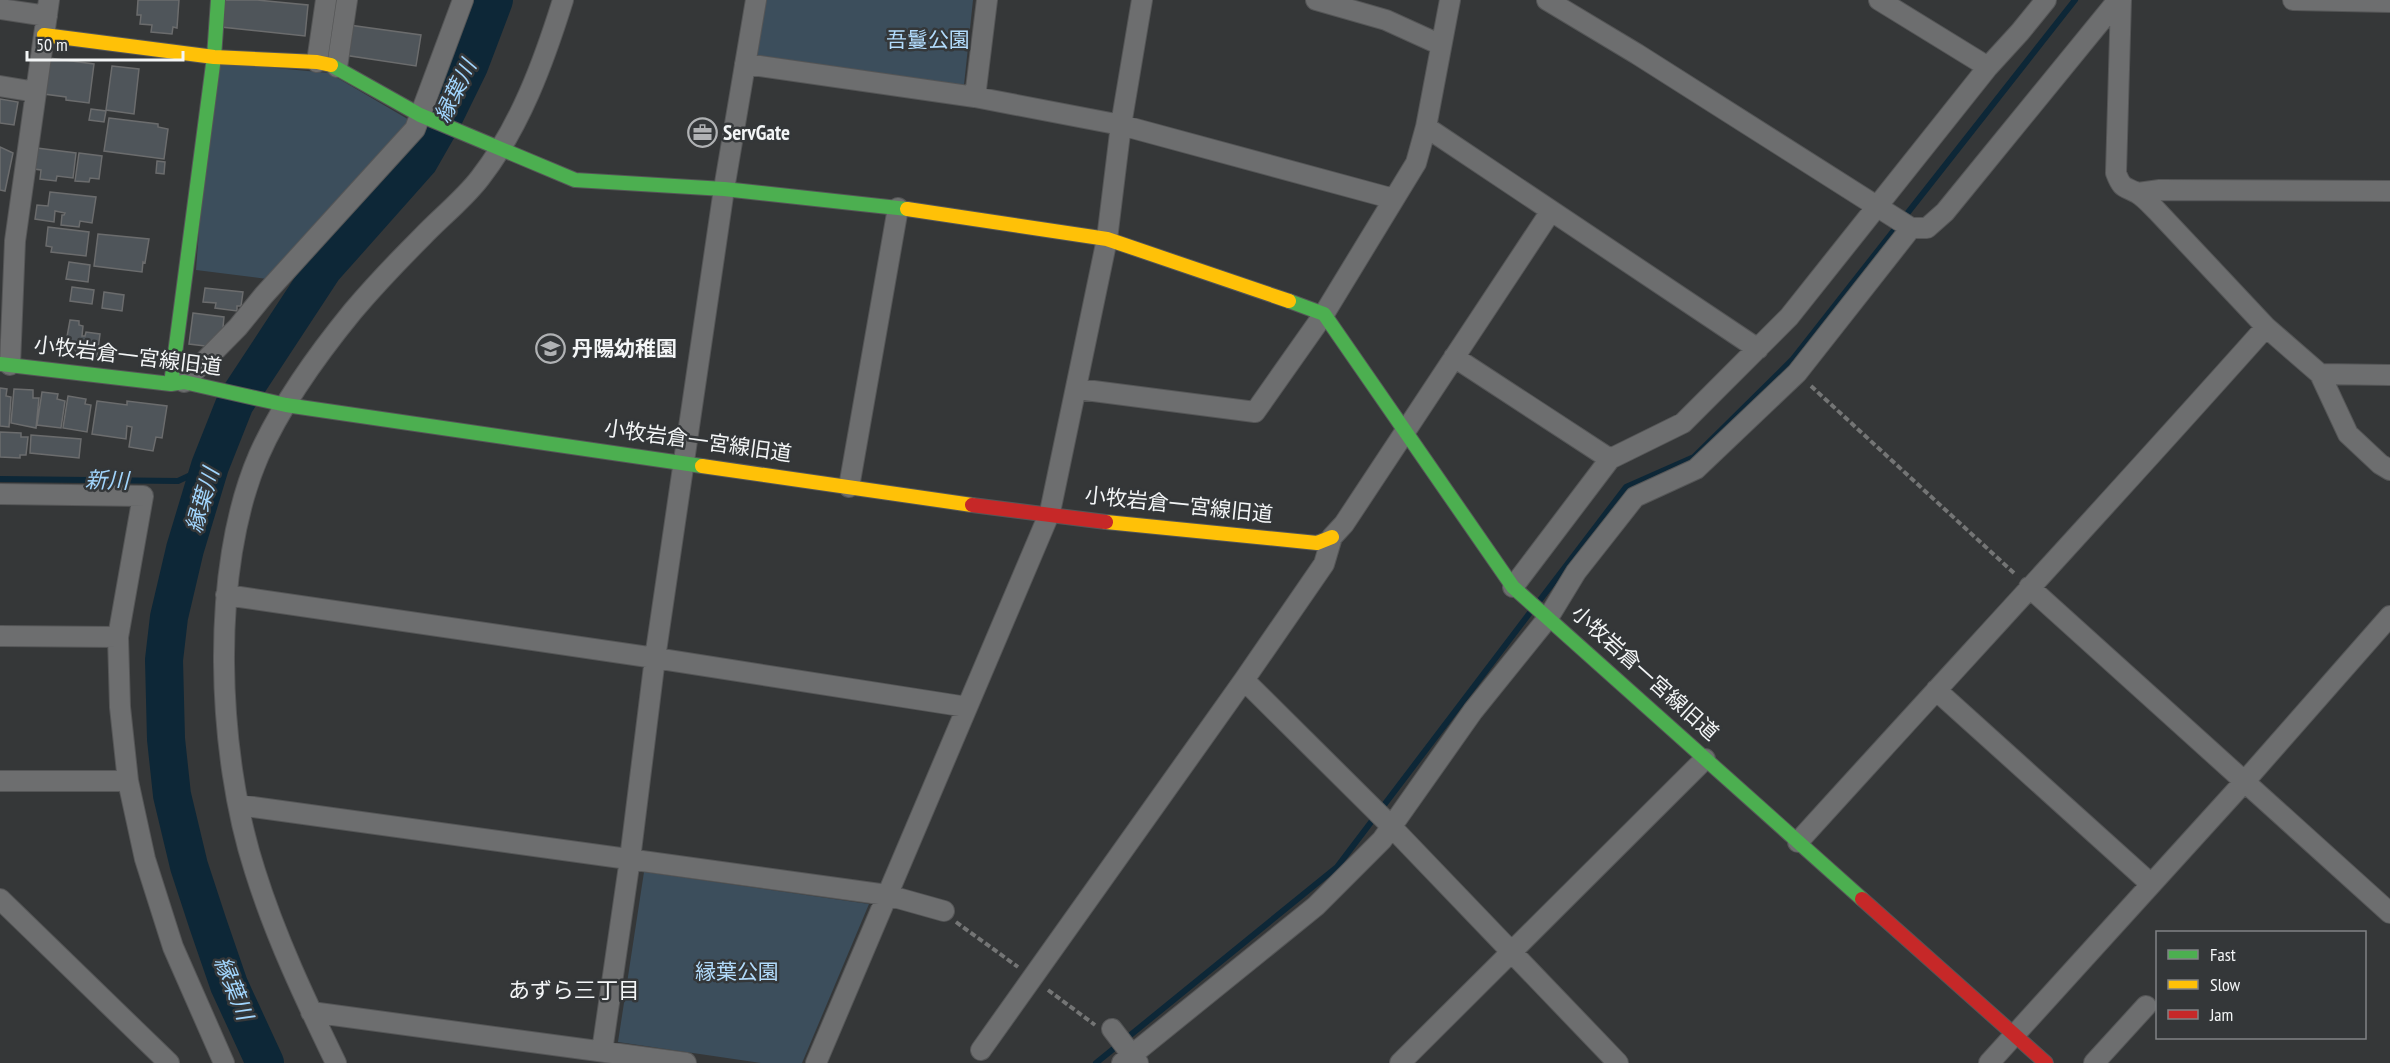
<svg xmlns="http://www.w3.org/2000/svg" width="2390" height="1063" font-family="'PT Sans Narrow','Noto Sans JP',sans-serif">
<rect width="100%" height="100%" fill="#353738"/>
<path fill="#3c4e5c" d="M765 0H973L964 85 756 55Z
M212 62 329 73 411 121 267 279 196 270Z
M644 872 869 904 802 1063H761L618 1042Z"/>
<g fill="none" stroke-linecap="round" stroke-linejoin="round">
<path stroke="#0d2737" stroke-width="6" d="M0 479 178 481 210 466
M1540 600 1626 487 1694 457 1792 360 2075 0
M1096 1063 1337 867 1532 610"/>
<path stroke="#0d2737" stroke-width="38" d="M265 1063 229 985 208 924 189 866 172 795 166 739 164 660 169 617 185 549 210 466 235 403 323 269 419 161 443 119 469 66 494 0"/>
</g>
<path fill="#4f555a" stroke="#6b6c6d" stroke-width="1.5" d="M138 0H179L177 28 173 27 172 34 151 32 152 25 140 24 141 15H137Z
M224 0H257L308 5 305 36 221 27Z
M349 25 421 35 416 66 344 55Z
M49 58 94 64 89 103 66 100V97L44 94Z
M112 66 139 69 134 114 106 110Z
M0 99 18 102 14 125 0 123Z
M91 109 106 111 104 122 89 120Z
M109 118 158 124V127L168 129 164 159 104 151Z
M0 147 13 153 5 191 0 190Z
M37 148 76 153 73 178 57 176 56 181 40 179 41 170 34 169Z
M79 153 102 156 99 179 90 178 89 182 75 181Z
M157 161 165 162 164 174 156 173Z
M50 192 96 197 92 223 80 221 79 227 61 225 62 215H64L65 213 55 211 54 222 35 219 37 205 48 206Z
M48 227 89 232 86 256 51 252 52 247 46 246Z
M98 234 149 239 145 263 143 262 142 272 94 266Z
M69 262 90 265 88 282 66 279Z
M72 287 94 290 92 304 70 301Z
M205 288 243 292 241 306H237V311L215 308 216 303 203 302Z
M104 292 124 295 122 311 102 308Z
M193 313 224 317 222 338 214 337 213 347 189 344Z
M70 320 79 321V325L83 326 82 336H85L86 332 100 334 97 357 83 355V353L76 352V350L65 348Z
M0 388 7 389 6 396 11 397 9 427 0 426Z
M14 389 33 390V398H39L36 428 11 423Z
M42 392 58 394 57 399 65 401 61 428 37 425Z
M68 396 86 399 85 404 91 405 87 432 63 428Z
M97 401 127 405V401L167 406 162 438 156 437 153 451 129 447 132 427 127 426 126 439 92 434Z
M0 432 21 433V437H28L26 455H20V458L0 457Z
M31 435 81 439 79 458 30 453Z"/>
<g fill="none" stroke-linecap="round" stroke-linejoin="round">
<defs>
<path id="street" d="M1316 0 1386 20 1441 45
M1547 0 1637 54 1911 228H1927L1945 212 2118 0
M1879 0 1988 67
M2121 0 2116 173C2122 189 2124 186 2137 193 2144 197 2151 205 2157 211L2266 327 2320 374 2348 434 2380 464 2390 470
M2293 0 2390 2
M0 9 47 16
M317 62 326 0
M745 64 975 97 1121 125 1394 199
M337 67 347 0
M0 86 36 92
M975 97 987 0
M1426 127 1758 349
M2138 193 2160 190 2390 191
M1454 357 1610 459
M10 365 15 241 49 0
M2320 374 2390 375
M184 382 238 327 264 295 415 129 463 0
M1078 389 1255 412 1324 314 1416 163 1426 127 1450 0
M849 487 898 208
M0 494 143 496 118 637 120 707 128 781 145 859 173 947 224 1063
M1513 587 1610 459 1683 423 1789 317 1988 67 2020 32 2046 0
M2029 587 2390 913
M226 595 655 658 967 707
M0 636 118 637
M1244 680 1385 820 1618 1063
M1936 690 2151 884
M0 781H128
M239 805 887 895 944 911
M1798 842C1954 670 2112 500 2266 327
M0 899 169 1063
M311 1012 686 1063
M1112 1029 1138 1063
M981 1050 1244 680 1324 564 1332 537 1344 524 1551 211
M602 1051 630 859 655 658 724 189 756 0
M336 1063C306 1001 276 938 255 871 217 754 209 570 259 455 282 403 317 355 353 311 375 285 398 261 422 237 441 217 464 199 480 178 520 127 544 61 563 0
M816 1063 1050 512 1107 239 1121 125 1142 0
M1122 1063 1316 906 1382 840 1473 711 1548 618 1576 572 1635 497 1696 469 1797 373 1911 228
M1400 1063 1705 759
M1989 1063 2245 781 2390 616
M2094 1063 2146 1006"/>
<path id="fast" d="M331 65 420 115 575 180 724 189 907 209
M1289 301 1324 314 1513 587 1862 899
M0 364 171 384 184 382 286 405 702 466
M171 384 214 57 218 0"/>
<path id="slow" d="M44 35 214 57 317 62 331 65
M907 209 1107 239 1289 301
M702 466 972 505
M1106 522 1317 543 1332 537"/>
<path id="jam" d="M972 505 1106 522
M1862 899 2046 1063"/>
</defs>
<use href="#street" stroke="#555657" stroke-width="22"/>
<use href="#fast" stroke="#555657" stroke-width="16"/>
<use href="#slow" stroke="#555657" stroke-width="16"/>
<use href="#jam" stroke="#555657" stroke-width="16"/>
<path stroke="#747575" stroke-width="4" stroke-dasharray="6 3" stroke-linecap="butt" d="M1811 386 2015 574
M956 922 1018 967
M1048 990 1095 1025"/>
<use href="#street" stroke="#6d6e6f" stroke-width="20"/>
<use href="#fast" stroke="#4caf50" stroke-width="14"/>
<use href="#slow" stroke="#ffc107" stroke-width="14"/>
<use href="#jam" stroke="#c62828" stroke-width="14"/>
</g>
<defs>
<symbol id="office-ring" viewBox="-11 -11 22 22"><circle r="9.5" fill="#343739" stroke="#b0b2b4" stroke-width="1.5"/><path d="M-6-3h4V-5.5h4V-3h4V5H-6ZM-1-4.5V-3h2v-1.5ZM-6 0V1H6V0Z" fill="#b0b2b4"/></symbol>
<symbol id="school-ring" viewBox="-11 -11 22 22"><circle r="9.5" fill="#343739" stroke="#b0b2b4" stroke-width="1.5"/><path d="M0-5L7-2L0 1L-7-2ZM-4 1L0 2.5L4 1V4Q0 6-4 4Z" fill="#b0b2b4"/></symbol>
</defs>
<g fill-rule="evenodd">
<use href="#office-ring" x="686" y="116" width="33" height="33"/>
<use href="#school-ring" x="534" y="332" width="33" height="33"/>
</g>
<g text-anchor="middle" stroke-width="5" stroke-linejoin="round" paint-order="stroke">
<g font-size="21" fill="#b2dbfb" stroke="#343739">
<text x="928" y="47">吾鬘公園</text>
<text x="737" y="979">縁葉公園</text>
</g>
<g font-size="21" font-weight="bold" fill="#f3f5f6" stroke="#343739" text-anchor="start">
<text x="723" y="140">ServGate</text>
<text x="572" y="356">丹陽幼稚園</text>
</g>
<g font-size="21" fill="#f3f5f6" stroke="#343739">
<text transform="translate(128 356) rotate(7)" y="7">小牧岩倉一宮線旧道</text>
<text transform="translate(698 441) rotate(8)" y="7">小牧岩倉一宮線旧道</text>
<text transform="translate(1179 505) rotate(6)" y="7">小牧岩倉一宮線旧道</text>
<text transform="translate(1645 673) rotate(42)" y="7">小牧岩倉一宮線旧道</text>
</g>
<g font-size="22" font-style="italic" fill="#a1d5fd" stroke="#343739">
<text transform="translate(455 91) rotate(-64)" y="8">縁葉川</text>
<text transform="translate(107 480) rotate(1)" y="8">新川</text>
<text transform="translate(202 500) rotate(-74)" y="8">縁葉川</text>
<text transform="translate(234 988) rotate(68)" y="8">縁葉川</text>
</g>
<g font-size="22" fill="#f3f5f6" stroke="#343739">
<text x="574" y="998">あずら三丁目</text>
</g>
</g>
<rect x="2156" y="931" width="210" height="108" fill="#343739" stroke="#808385" stroke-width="1.5"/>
<rect x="2168" y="950" width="30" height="9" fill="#4caf50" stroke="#808385" stroke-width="1.5"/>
<text x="2210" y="961" font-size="18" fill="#f3f5f6">Fast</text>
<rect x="2168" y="980" width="30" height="9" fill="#ffc107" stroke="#808385" stroke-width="1.5"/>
<text x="2210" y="991" font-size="18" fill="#f3f5f6">Slow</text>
<rect x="2168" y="1010" width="30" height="9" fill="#c62828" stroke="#808385" stroke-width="1.5"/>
<text x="2210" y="1021" font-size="18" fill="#f3f5f6">Jam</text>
<path d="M27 51v9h156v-9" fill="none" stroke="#f3f5f6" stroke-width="3"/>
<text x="36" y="51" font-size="18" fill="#f3f5f6" stroke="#343739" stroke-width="4.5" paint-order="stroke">50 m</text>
</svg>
